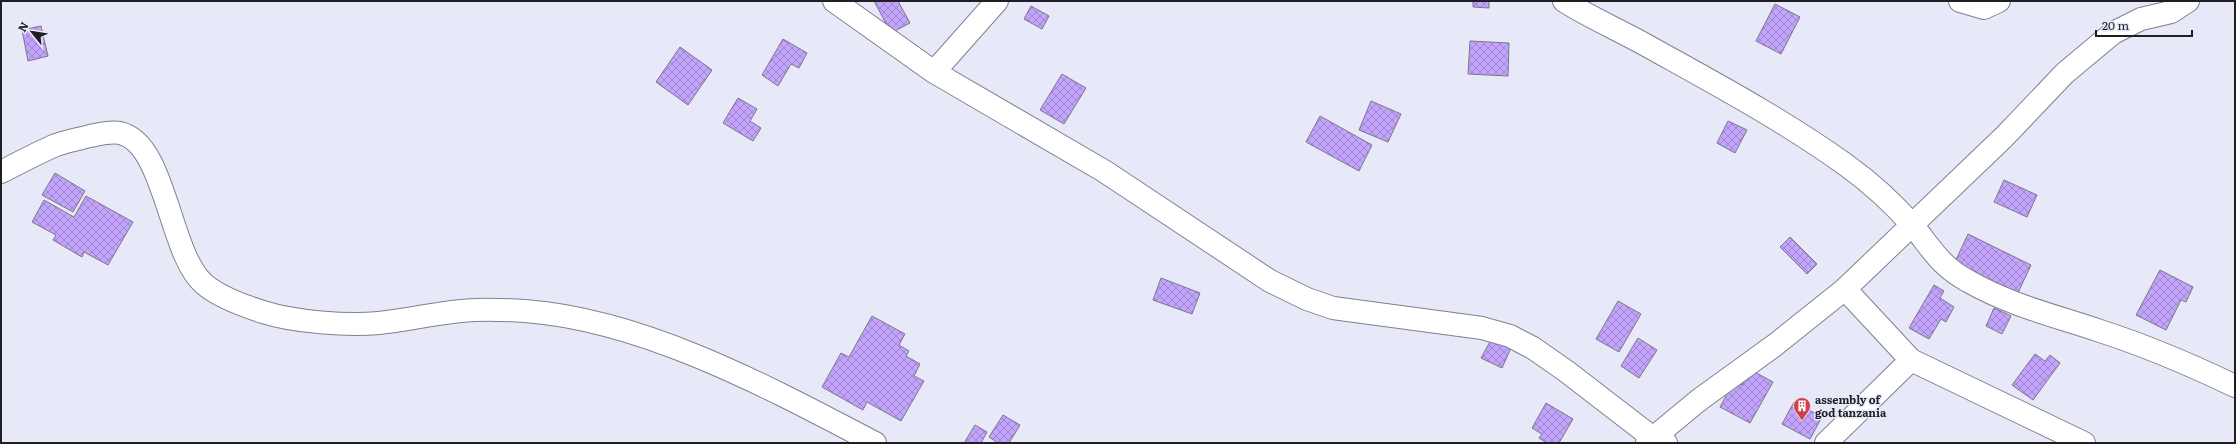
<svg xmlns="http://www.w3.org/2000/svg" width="2236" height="444" font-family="Literata,serif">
<defs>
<pattern id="building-cross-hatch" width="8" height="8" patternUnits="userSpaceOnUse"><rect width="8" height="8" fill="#c3a4fd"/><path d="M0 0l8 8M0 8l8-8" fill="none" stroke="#9e85cd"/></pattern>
</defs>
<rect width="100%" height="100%" fill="#e7e9f8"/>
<path fill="url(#building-cross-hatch)" stroke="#7b7784" d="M874 1H898L910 23 891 33Z
M1473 1H1489V8L1473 7Z
M1775 4 1800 17 1781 54 1756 41Z
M1031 6 1049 16 1042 29 1024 19Z
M41 26 48 56 28 61 22 30Z
M783 39 807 53 799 68 791 64 778 86 762 75Z
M1470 41 1509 43 1508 76 1468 74Z
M680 47 712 70 688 105 656 82Z
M1062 74 1086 88 1064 124 1040 110Z
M738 98 757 109 750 121 761 128 753 141 723 123Z
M1371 101 1401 114 1388 142 1359 130Z
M1320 116 1372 145 1359 171 1306 142Z
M1728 121 1747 130 1735 153 1717 143Z
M55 173 85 191 73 212 42 195Z
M2004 180 2037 195 2027 217 1994 202Z
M86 196 133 222 108 265 84 252 82 257 53 240 56 235 32 222 44 200 74 217Z
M1968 234 2031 265 2017 295 1954 264Z
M1790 237 1817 264 1807 274 1780 247Z
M2160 270 2193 287 2186 302 2181 300 2166 330 2136 315Z
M1161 278 1200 293 1192 314 1153 300Z
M1934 285 1944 291 1940 298 1954 307 1946 322 1941 319 1929 339 1909 328Z
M1618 301 1641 314 1619 352 1596 339Z
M1994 308 2011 316 2002 334 1986 326Z
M872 316 905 334 899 345 909 351 906 356 920 364 914 376 924 381 901 421 867 402 863 410 822 387 841 353 849 357Z
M1492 338 1511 348 1502 368 1481 358Z
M1638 338 1657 350 1639 378 1621 366Z
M2035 354 2045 361 2050 355 2060 363 2033 400 2012 385Z
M1751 370 1773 382 1750 423 1720 407 1734 381 1742 385Z
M1794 402 1822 417 1810 439 1782 424Z
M1546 403 1573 419 1559 443H1547L1539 438 1542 434 1532 428Z
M1003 415 1020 425 1009 443H998L989 437Z
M975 425 987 432 981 443H964Z"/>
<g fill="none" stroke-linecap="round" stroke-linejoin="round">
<defs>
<path id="minor" d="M834 1 934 72 1104 171 1270 281 1307 299 1333 308 1482 328 1510 336 1533 348 1566 371 1653 438 1666 443
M1564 1C1589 17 1617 29 1644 44 1712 82 1782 119 1846 165 1871 183 1893 203 1913 226 1932 249 1940 266 1968 281 2012 306 2053 315 2100 331 2147 346 2191 365 2235 386
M1960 1 1984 8 1999 1
M934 72 997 1
M1 172C19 163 37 153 56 145 67 141 79 139 90 136 100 134 110 131 120 133 166 143 169 254 204 284 219 297 244 306 263 312 294 322 347 326 379 323 411 320 443 311 475 310 491 309 509 310 525 311 645 320 770 388 875 443
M1845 289 1911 360 2084 443
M1647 443 1699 400 1775 345 1845 289 2004 137 2065 73 2113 33 2141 19 2171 12 2188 1
M1826 443 1911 360"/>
</defs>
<use href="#minor" stroke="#7f818e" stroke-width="24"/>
<use href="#minor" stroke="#fff" stroke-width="22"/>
</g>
<defs>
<symbol id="building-pin" viewBox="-11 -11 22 30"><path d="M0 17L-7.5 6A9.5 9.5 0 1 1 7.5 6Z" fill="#cf3f4a" stroke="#e7e9f8"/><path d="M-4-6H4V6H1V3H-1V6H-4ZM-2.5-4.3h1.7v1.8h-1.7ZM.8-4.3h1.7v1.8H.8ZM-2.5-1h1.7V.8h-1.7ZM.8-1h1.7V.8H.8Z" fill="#fff"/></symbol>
</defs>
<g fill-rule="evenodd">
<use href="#building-pin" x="1792" y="396" width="20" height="27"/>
</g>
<g text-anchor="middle" stroke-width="3" stroke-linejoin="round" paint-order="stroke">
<g font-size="11" font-weight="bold" fill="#1e1e24" stroke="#e7e9f8" text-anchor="start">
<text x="1815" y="404">assembly of<tspan x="1815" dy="13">god tanzania</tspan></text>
</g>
</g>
<rect width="2236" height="444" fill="none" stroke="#1e1e24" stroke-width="4"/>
<g transform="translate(32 32) rotate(300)" stroke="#e7e9f8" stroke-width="3" paint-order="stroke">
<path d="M0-3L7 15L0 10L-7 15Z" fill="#1e1e24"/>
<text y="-6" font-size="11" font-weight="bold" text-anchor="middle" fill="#1e1e24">N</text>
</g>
<path d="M2096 30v6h96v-6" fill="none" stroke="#1e1e24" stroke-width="2"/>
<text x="2102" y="30" font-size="12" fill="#1e1e24" stroke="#e7e9f8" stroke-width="3" paint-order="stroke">20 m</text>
</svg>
